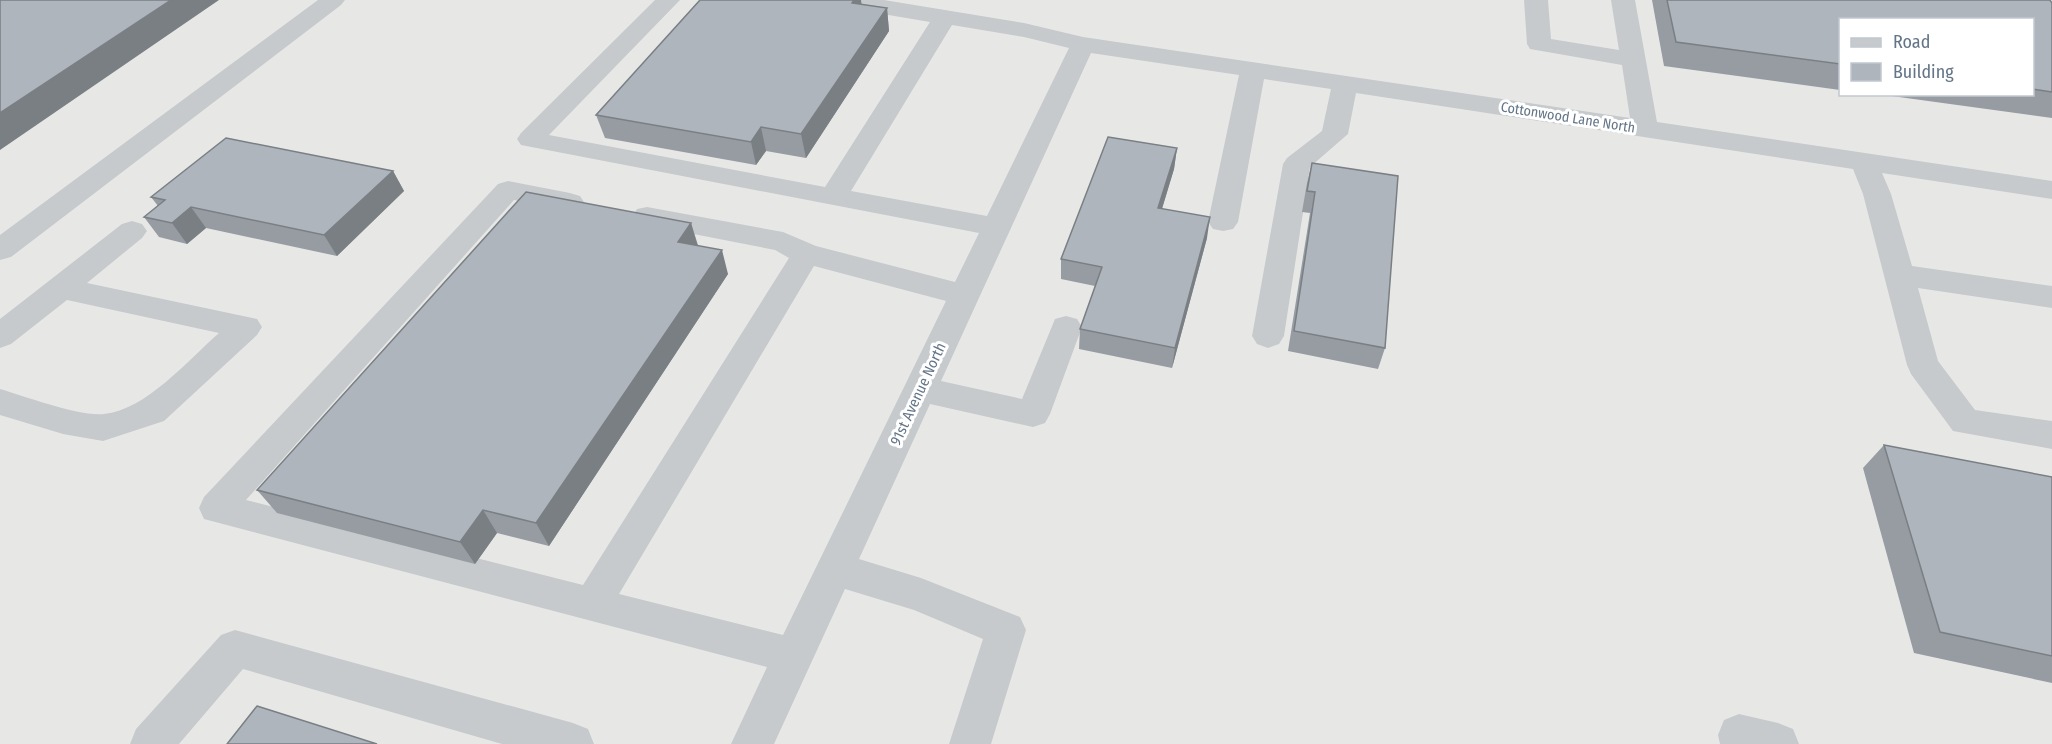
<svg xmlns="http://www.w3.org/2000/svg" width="2052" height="744" font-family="'Fira Sans Condensed',sans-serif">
<rect width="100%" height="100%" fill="#f7f7f3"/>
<path fill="#e7e8e6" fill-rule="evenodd" d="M0 0H2052V744H0ZM1840 20H2032V94H1840Z"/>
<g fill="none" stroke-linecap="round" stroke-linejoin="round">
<path fill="#c6cacd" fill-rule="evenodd" d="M318 0H345L341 5 11 257 0 260V235Z
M655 0H680L549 135 825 187 930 22 841 7 833 5 829 0H884L1024 23 1083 37 1630 118 1622 65 1530 49 1527 44 1524 0H1548L1551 39 1619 50 1611 0H1635L1657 122 2052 181V199L1882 173 1891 194 1912 266 2052 286V308L1918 288 1938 361 1975 410 2052 421V449L1953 431 1911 374 1907 365 1863 194 1853 169 1356 93 1348 134 1310 167 1284 336 1279 344 1268 348 1257 344 1252 336 1283 164 1287 158 1322 131 1331 89 1264 79 1238 222 1233 229 1223 231 1213 229 1208 222 1239 75 1091 53 941 381 1022 399 1055 319 1066 316 1077 319 1082 327 1050 414 1045 423 1033 427 930 404 859 559 921 578 1020 617 1026 630 991 744H949L983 639 914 610 845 589 774 744H731L767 667 204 519 199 508 204 497 498 184 508 181 570 193 580 196 584 202 580 208 570 211 514 200 246 500 583 585 789 258 775 250 637 223 633 216 637 209 647 207 783 232 816 246 955 282 979 233 521 145 517 139 521 133ZM952 25 1024 37 1069 48 987 216 851 191ZM814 266 946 301 783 635 619 594Z
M132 221 142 224 147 231 142 238 87 283 257 319 262 327 257 335 164 421 103 441 63 434 0 415V389C24 396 80 417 104 414 146 410 188 360 219 333L67 300 11 344 0 348V319L122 224Z
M235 630 573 723 588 729 594 744H502L243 669 179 744H130L136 729 221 635Z
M1739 714 1778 723 1793 729 1799 744H1720L1718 735 1724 720Z"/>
</g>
<path fill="#969ca2" d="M700 0H861V4L887 8 889 31 806 158 766 151 756 165 605 138 596 115Z
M1652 0H2050L2052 3V118L1877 94H2032V20H1840V90L1664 66Z
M1177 148 1174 169 1162 209 1207 238 1172 368 1079 349 1080 329 1095 286 1061 279V259Z
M1312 163 1385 348 1378 369 1288 351 1310 213 1302 212 1307 183Z
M393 171 404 191 337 256 206 228 187 244 159 237 144 217 158 206 151 197Z
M691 223 698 245 728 274 549 546 497 533 475 564 277 513 257 490Z
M1884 445 2052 477V683L1914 653 1863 468Z"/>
<path fill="#7a7f84" d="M171 0H219L0 150V113Z
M854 0H861L863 16 852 3Z
M887 8 889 31 806 158 801 134Z
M761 127 766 151 756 165 751 142Z
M1177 148 1174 169 1156 228 1158 208Z
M393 171 404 191 337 256 324 235Z
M191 207 206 228 187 244 172 223Z
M1210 217 1207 238 1172 368 1175 348Z
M691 223 698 247 678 242Z
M722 250 728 274 549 546 536 523Z
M483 510 497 533 475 564 460 542Z"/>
<path fill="#aeb5bc" stroke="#7a7f84" stroke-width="1.5" d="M0 0H171L0 113Z
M700 0H854L852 3 887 8 801 134 761 127 751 142 596 115Z
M1667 0H2050L2052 3V92L2032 89V20H1840V64L1676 42Z
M1108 137 1177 148 1158 208 1210 217 1175 348 1080 329 1102 267 1061 259Z
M226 138 393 171 324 235 191 207 172 223 144 217 165 200 151 197Z
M1312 163 1398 176 1385 348 1294 331 1315 192 1307 191Z
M526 192 691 223 678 242 722 250 536 523 483 510 460 542 257 490Z
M1884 445 2052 477V656L1940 632Z
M257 706 377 744H227Z"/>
<g text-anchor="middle" stroke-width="6" stroke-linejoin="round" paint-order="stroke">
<g font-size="14" fill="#637587" stroke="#fff">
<text transform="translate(1568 117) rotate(9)" y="5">Cottonwood Lane North</text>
</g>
<g font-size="15" fill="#637587" stroke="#fff">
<text transform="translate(918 394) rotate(-65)" y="5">91st Avenue North</text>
</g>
</g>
<rect x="1839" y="18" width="195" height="78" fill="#ffffff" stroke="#c1c8cf" stroke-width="1.5"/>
<rect x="1851" y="38" width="30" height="9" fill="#c6cacd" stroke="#c1c8cf" stroke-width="1.5"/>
<text x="1893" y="48" font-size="18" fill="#637587">Road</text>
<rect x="1851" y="63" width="30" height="18" fill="#aeb5bc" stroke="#c1c8cf" stroke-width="1.5"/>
<text x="1893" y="78" font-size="18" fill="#637587">Building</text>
</svg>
